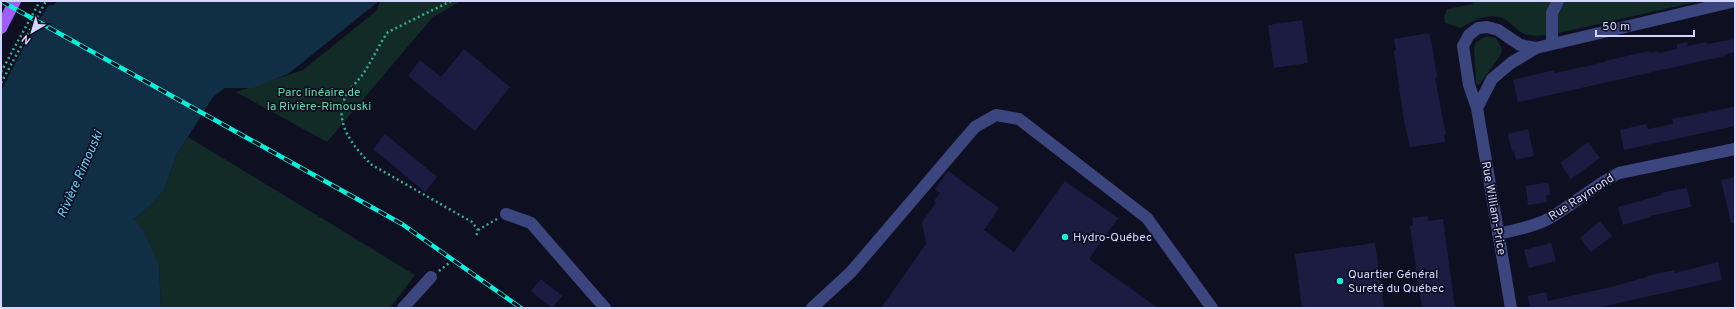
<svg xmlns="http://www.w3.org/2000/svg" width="1736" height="309" font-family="Overpass,sans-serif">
<rect width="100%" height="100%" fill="#0f0f22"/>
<path fill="#122b26" d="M380 1H461L432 18 327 142 236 92 303 70 376 11Z
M1472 1H1700L1550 35C1542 35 1533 37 1525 34 1519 32 1515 27 1510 23 1494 10 1476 18 1461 28L1445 23 1444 17 1447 9 1473 4Z
M1486 36 1496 38 1502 49 1501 54 1479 85 1476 84 1474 47 1476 42Z
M188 137 415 275 390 308H161L159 265 134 219 150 206 164 190 177 154Z"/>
<path fill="#102e44" d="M57 1H379L288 74 253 88H225L213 97 177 154 164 190 150 206 134 219 143 230 159 265 161 308H1V91L33 29 49 5H54Z"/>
<path fill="#1c1c42" d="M1302 20 1308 63 1274 68 1268 25Z
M1429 33 1430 39H1431L1437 77 1435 78 1446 135H1444L1445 142 1410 147 1404 121 1394 51 1396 50 1394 39Z
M1735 39V52L1724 55V56L1518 102 1513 80 1554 70 1555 73 1605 62V61L1649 51 1650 53 1658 51V53L1677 49V44L1687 42 1688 46 1707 42V44Z
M464 49 510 87 475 131 408 76 420 60 441 77Z
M1734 107 1735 126 1624 150 1620 130 1646 124 1648 129 1673 124 1672 119Z
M1528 129 1534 156 1516 160 1514 151 1512 152 1508 134Z
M385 134 437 177 425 192 373 149Z
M1588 142 1600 158 1571 179 1560 163Z
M948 171 999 208 984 230 1014 252 1065 181 1118 218 1089 259 1158 308H881L926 244 922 222 936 203 934 201 940 193 935 189Z
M1735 177V223H1731L1721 180Z
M1545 183 1549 184 1550 195H1546L1547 202 1528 205 1526 186Z
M1687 188 1691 207 1650 216V217L1623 225 1618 207 1661 195V193Z
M1428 216V221L1443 219 1455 308H1422L1410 226 1413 225 1412 218Z
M1600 221 1612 236 1591 252 1580 238Z
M1375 243 1384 308H1302L1295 254Z
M1551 243 1556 261 1529 268 1524 250Z
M1718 262 1722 280 1596 308H1530L1528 296 1546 292 1548 301 1607 288 1647 277V276L1675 270V273Z
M541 279 562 296 552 308 531 291Z"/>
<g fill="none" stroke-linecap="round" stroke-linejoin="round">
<path stroke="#34ae90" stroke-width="2.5" stroke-dasharray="2 3" stroke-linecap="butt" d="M451 1 388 32C379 44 373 59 365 71 359 81 349 88 345 98 333 123 355 149 372 165L472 222 478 230 476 237
M1 72 40 1
M1 83 46 1
M478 230 497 219
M439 271 449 263"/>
<path stroke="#3c467e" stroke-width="12" d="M1552 44V13L1558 1
M1477 108 1492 79 1511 63 1536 48 1735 1
M506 214 531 223 605 308
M1498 234C1514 230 1534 227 1548 219 1573 205 1593 186 1619 173L1735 149
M403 308 431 277
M812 308 851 272 975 127 996 115 1019 119 1147 218 1212 308
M1511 308 1477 108 1469 85 1463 46 1469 35 1478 28 1487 27 1498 30 1520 45 1536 48"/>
<path stroke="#a15ef7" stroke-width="12" d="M1 28 15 1"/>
<defs>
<path id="rail" d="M1 1 402 224 521 308"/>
</defs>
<use href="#rail" stroke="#0cefdb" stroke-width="4.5"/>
<use href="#rail" stroke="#0f0f22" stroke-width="3" stroke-dasharray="9" stroke-linecap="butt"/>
</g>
<g fill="#0cefdb" stroke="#0f0f22" stroke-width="1.5">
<circle cx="1065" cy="237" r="4"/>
<circle cx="1340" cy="281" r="4"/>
</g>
<g text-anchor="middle" stroke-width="3.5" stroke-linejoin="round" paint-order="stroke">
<g font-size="12" fill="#61d9a5" stroke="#0f0f22">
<text x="319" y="96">Parc linéaire de<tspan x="319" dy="14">la Rivière-Rimouski</tspan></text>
</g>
<g font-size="12" fill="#d2d5fd" stroke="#0f0f22">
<text transform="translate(1581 197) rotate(-33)" y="4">Rue Raymond</text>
<text transform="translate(1494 208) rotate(80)" y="4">Rue William-Price</text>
</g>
<g font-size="12" fill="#d2d5fd" stroke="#0f0f22" text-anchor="start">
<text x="1073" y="241">Hydro-Québec</text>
<text x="1348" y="278">Quartier Général<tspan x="1348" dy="14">Sureté du Québec</tspan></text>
</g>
<g font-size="13" font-style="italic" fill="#65cff7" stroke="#0f0f22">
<text transform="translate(79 174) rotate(-66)" y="5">Rivière Rimouski</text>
</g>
</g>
<rect width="1736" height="309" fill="none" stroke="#d2d5fd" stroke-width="4"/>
<g transform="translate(32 32) rotate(218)" stroke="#0f0f22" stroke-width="3" paint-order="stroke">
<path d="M0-3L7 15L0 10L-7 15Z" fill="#d2d5fd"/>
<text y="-6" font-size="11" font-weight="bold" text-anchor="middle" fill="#d2d5fd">N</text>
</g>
<path d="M1596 30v6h98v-6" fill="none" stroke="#d2d5fd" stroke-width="2"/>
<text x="1602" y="30" font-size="12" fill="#d2d5fd" stroke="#0f0f22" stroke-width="3" paint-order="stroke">50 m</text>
</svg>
